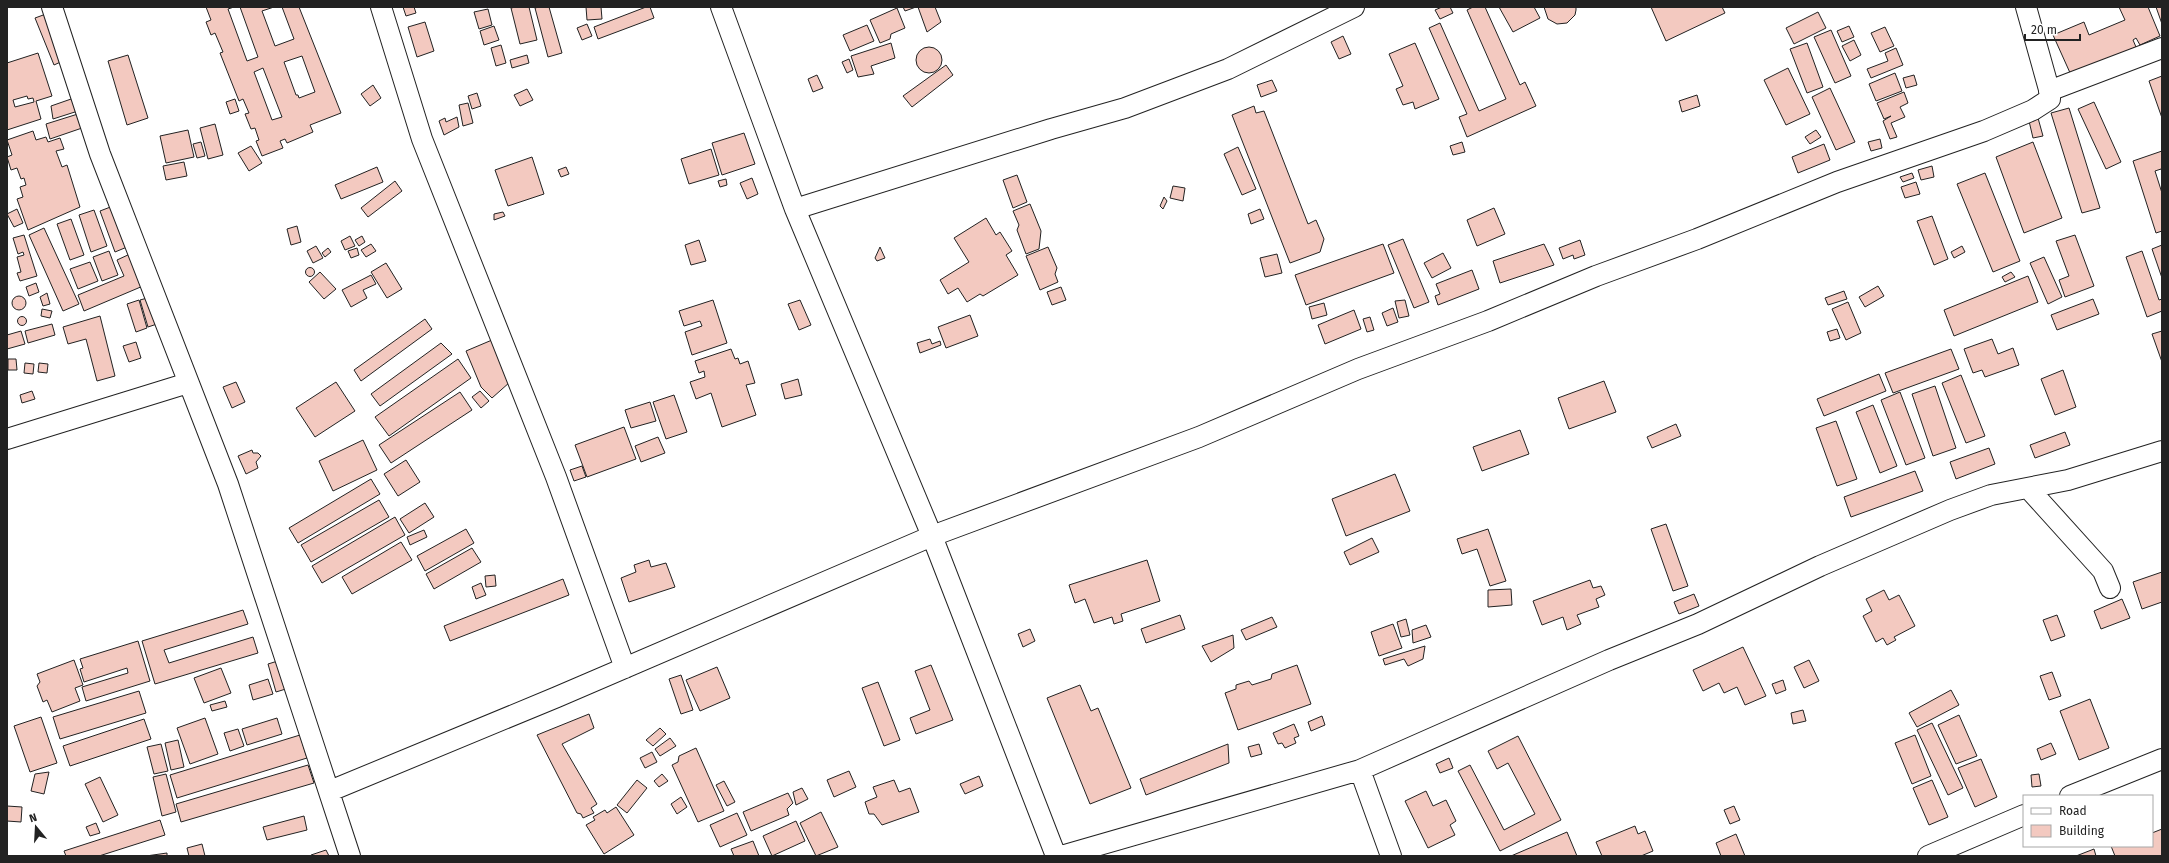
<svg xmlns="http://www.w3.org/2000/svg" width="2169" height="863" font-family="'Fira Sans',sans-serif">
<rect width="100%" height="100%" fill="#fff"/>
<path fill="#f3c9c0" stroke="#222" fill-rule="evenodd" d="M206 7H234L228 9 247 61 258 57 240 7H274L262 11 275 46 294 39 282 7H299L341 113 310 125 313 132 287 143 285 139 280 141 283 148 262 156 256 141 259 140 255 128 251 129 245 114 249 113 243 99 239 101 220 53 223 52 215 33 211 35 206 22 211 20ZM302 56 315 92 299 98 298 95H296L284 62ZM263 68 282 117 272 120 254 72Z
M403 7H414L416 13 406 16Z
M516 7H529L537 40 520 44 511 8Z
M539 7H549L562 53 548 57 535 8Z
M586 7H601L602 19 587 20Z
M646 7H650L654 18 598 39 594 27Z
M903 7H916L905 11Z
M918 7H935L941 22 927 32Z
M1442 7H1450L1453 13 1440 19 1435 10Z
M1473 7H1485L1520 85 1525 82 1536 106 1467 137 1459 117 1467 114 1429 28 1440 23 1479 111 1506 99 1467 10Z
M1499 7H1534L1540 18 1513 32Z
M1544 7H1576V10L1575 15 1567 23 1557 24 1548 19Z
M1651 7H1722L1725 13 1666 41Z
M2119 7H2148L2160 36 2140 45 2136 38 2133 40 2136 47 2071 75 2053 35 2084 22 2089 35 2125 20Z
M2156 7H2162V24Z
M897 8 905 28 891 34 890 39 880 43 870 20Z
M488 9 492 25 479 29 474 12Z
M1818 12 1826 28 1794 44 1786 28Z
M46 14 65 60 54 65 35 18Z
M425 22 434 51 417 57 408 27Z
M587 24 592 36 582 40 577 28Z
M867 25 874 41 850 51 843 35Z
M494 26 499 40 484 45 480 31Z
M1849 26 1854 37 1842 42 1837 31Z
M1885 27 1894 46 1880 52 1871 33Z
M1831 30 1851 76 1835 83 1814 37Z
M1343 36 1351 54 1339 59 1331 42Z
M1854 40 1861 55 1850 61 1842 46Z
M891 43 895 58 871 66 874 74 858 77 851 56Z
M1415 43 1439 99 1415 109 1413 102 1403 105 1396 89 1403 86 1389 54Z
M1807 43 1823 87 1807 93 1790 49Z
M501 45 506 63 496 66 491 48Z
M916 60a13 13 0 1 1 26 0a13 13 0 1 1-26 0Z
M1896 48 1903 65 1871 78 1867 69 1888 61 1885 53Z
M38 53 52 96 36 101 41 119 7 130V63ZM27 96 28 99 33 98 34 102 15 107 13 100Z
M128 55 148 118 127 125 108 61Z
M527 55 529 63 512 68 510 60Z
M849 59 853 70 847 73 842 62Z
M946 65 953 75 912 107 903 96Z
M1788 68 1810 114 1786 125 1764 80Z
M1895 73 1902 91 1876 101 1869 84Z
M817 75 823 88 813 92 808 79Z
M1914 75 1917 85 1906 88 1903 78Z
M2162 76V118L2149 81Z
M1272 80 1277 91 1261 97 1257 85Z
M373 85 381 98 370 106 361 94Z
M1830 88 1855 142 1836 150 1812 97Z
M527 89 533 100 520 106 514 95Z
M1904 92 1908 103 1900 107 1905 117 1891 123 1897 137 1890 139 1883 121 1891 116 1884 119 1877 103Z
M477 93 481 106 472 109 468 96Z
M1697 95 1700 106 1682 112 1679 101Z
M74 98 78 111 53 119 51 106Z
M235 99 239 111 230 114 226 102Z
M2094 102 2121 162 2106 169 2078 109Z
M468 103 473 123 463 126 459 105Z
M1254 106 1256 113 1264 111 1308 224 1316 220 1324 239 1320 252 1290 263 1232 115Z
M2069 108 2100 208 2082 213 2051 113Z
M81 113 85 127 50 139 46 124Z
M457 117 459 127 444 135 439 121 445 118 446 122Z
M2038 118 2043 136 2033 138 2029 121Z
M215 124 223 155 208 159 200 128Z
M188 130 194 157 166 163 160 136Z
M1816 130 1821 137 1810 144 1805 137Z
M33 131 36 140 46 137 48 142 60 138 64 149 56 151 62 167 67 165 80 207 28 230 17 199 23 197 20 187 26 185 24 178 21 179 17 168 11 170 7 157 12 155 7 140Z
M744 133 755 164 722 175 712 143Z
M1880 139 1882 148 1871 151 1868 142Z
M201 142 205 156 197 158 193 144Z
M1462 142 1465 152 1453 155 1450 146Z
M2033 142 2062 218 2024 233 1996 157Z
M1824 144 1830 160 1798 173 1792 157Z
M251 146 262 163 249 171 238 153Z
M1238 147 1256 189 1242 195 1224 154Z
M711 149 719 175 689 184 681 159Z
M2162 151V172L2161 169 2155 171 2162 193V231L2156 233 2133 161Z
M532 157 544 194 508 206 495 170Z
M184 162 187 176 166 180 163 166Z
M1932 166 1934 177 1921 180 1918 170Z
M377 167 383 182 341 199 335 185Z
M566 167 569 174 561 177 558 170Z
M1912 173 1914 178 1903 182 1900 177Z
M1985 173 2020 261 1993 272 1957 184Z
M1017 175 1027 202 1013 208 1003 180Z
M752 178 758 194 747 199 740 183Z
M726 179 727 185 720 187 718 181Z
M395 181 402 191 368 217 361 208Z
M1916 182 1920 194 1905 198 1901 187Z
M1173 186 1185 188 1183 201 1170 198Z
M1164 197 1167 201 1163 209 1160 206Z
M1030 204 1041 231 1039 249 1026 254 1017 230 1019 225 1013 211Z
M113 206 127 247 115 252 100 211Z
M1494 208 1505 234 1477 246 1467 220Z
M17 209 23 223 14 227 7 214Z
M1260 209 1264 219 1251 224 1248 214Z
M94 210 107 246 91 252 79 215Z
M503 212 505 216 494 220V214Z
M1932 216 1948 259 1934 265 1917 221Z
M986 218 996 235 1000 232 1012 251 1006 255 1018 275 983 296 980 294 967 302 958 288 948 294 940 280 969 262 954 238Z
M71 219 84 255 70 260 57 224Z
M297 226 301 242 291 245 287 229Z
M44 228 79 304 63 311 29 235Z
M24 235 37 276 20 281 17 273 21 272 17 257 24 255 23 252 18 254 13 238Z
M2075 235 2094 286 2065 297 2059 280 2069 276 2056 241Z
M350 236 355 246 345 250 341 241Z
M362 236 365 242 359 246 355 240Z
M1403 239 1429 302 1414 308 1388 245Z
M699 240 706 261 691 265 685 245Z
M1580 240 1585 255 1574 259 1573 255 1563 259 1559 248Z
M371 244 376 251 366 257 361 250Z
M1383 244 1394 273 1306 305 1295 275Z
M1544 244 1554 265 1500 283 1493 261Z
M2162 245V278L2152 249Z
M316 246 323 258 313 263 307 251Z
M1962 246 1965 252 1954 258 1951 252Z
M880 247 885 258 877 261 875 258Z
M1048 247 1057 268 1055 274 1058 282 1040 290 1026 256Z
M328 248 331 252 325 257 322 253Z
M357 248 359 255 351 258 348 251Z
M109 251 118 275 102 281 93 257Z
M2142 251 2159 300 2162 299V311L2147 317 2126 257Z
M1443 253 1451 268 1432 278 1424 263Z
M130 254 143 286 84 311 78 295 124 276 117 260Z
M1277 254 1282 273 1265 277 1260 258Z
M2044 257 2062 297 2048 304 2030 263Z
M90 262 98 281 78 289 70 269Z
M386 263 402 289 387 298 371 272Z
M305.5 272a4.5 4.5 0 1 1 9 0a4.5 4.5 0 1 1-9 0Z
M1472 270 1479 289 1438 305 1435 296 1440 294 1436 284Z
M320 272 336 289 324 299 309 282Z
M2011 272 2015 277 2005 282 2002 277Z
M371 275 376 284 363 290 367 298 351 307 342 290Z
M2028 276 2038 302 1954 336 1944 310Z
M36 283 39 292 29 296 26 287Z
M1878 286 1884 296 1865 307 1859 297Z
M1061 287 1066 300 1052 305 1047 292Z
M1844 291 1847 299 1828 305 1825 298Z
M47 293 50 304 43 306 40 297Z
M12 303a7 7 0 1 1 14 0a7 7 0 1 1-14 0Z
M151 297 160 323 148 327 140 300Z
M2093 299 2099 314 2057 330 2051 315Z
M139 300 147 328 136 332 127 304Z
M713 300 727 343 692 355 685 332 702 326 700 321 684 326 679 311Z
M800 300 811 325 799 330 788 304Z
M1405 300 1409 316 1399 318 1395 301Z
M1848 302 1861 333 1846 340 1832 309Z
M1324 303 1327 315 1312 319 1309 307Z
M1393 308 1398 322 1387 326 1382 313Z
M42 309 52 311 50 318 41 316Z
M1354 310 1361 329 1325 344 1318 325Z
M970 315 978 336 946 348 938 327Z
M100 316 115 376 97 381 86 339 68 344 63 327Z
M17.5 321a4.5 4.5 0 1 1 9 0a4.5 4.5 0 1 1-9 0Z
M1370 317 1374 330 1367 332 1363 319Z
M425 319 432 329 361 381 354 370Z
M52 324 55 335 28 343 25 331Z
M1837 329 1840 338 1830 341 1827 332Z
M21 331 25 344 7 349V335Z
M2162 331V362L2152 334Z
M930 339 932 344 940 341 941 345 920 353 917 343Z
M1992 339 1998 354 2013 348 2019 365 1985 377 1982 370 1973 373 1964 349Z
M492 340 510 382 492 398 481 387 466 351Z
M136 342 141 358 129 362 123 346Z
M441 343 452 354 380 406 371 394Z
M731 349 735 359 738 358 740 364 748 361 755 383 746 385 756 415 722 427 711 393 696 399 690 382 705 377 704 371 699 373 695 361Z
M1951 349 1959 369 1893 393 1885 373Z
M8 359H16L17 370H8Z
M458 359 471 378 389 436 375 417Z
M25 363 34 364 33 374 24 373Z
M39 363 48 364 47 373 38 372Z
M2063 370 2076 407 2055 415 2041 379Z
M1879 374 1886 391 1824 416 1817 399Z
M1961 375 1985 436 1966 443 1942 383Z
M798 379 802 395 785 399 781 384Z
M1604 381 1616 412 1569 429 1558 398Z
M236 382 245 402 232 408 223 387Z
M336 382 355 411 315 437 296 408Z
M1935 386 1956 448 1933 456 1912 394Z
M32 391 35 399 22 403 20 395Z
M480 391 489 401 481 408 472 397Z
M460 392 472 410 391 463 379 445Z
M1900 392 1925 458 1906 465 1881 400Z
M674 395 687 432 666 439 653 402Z
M650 402 656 421 631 428 625 410Z
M1873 405 1897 466 1880 473 1856 412Z
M1836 421 1857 479 1837 486 1816 428Z
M1676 424 1681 436 1652 448 1647 437Z
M624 427 636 459 587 477 575 445Z
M1520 430 1529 454 1482 471 1473 447Z
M2065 432 2070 445 2035 458 2030 445Z
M658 437 665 453 641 462 635 446Z
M363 440 377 470 333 491 319 461Z
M1989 448 1995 464 1956 479 1950 462Z
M252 450 253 453H258L261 456 256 462 258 468 246 474 238 456Z
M406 460 420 482 398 496 384 474Z
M582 466 586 477 574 481 570 470Z
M1915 471 1923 491 1851 517 1844 497Z
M1395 474 1410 511 1346 536 1332 499Z
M371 479 380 494 298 543 289 528Z
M379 500 389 517 311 562 301 545Z
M425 503 434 517 409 533 400 519Z
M395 517 405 535 322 583 312 566Z
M1666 524 1688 586 1673 591 1651 529Z
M466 529 474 543 425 571 417 556Z
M1488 529 1506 581 1490 586 1477 549 1462 554 1457 539Z
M424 530 427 537 410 545 407 537Z
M1372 538 1379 552 1350 565 1344 552Z
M401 542 412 560 352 594 342 577Z
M472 548 481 562 434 589 426 574Z
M649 560 651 567 666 563 675 587 629 602 621 578 636 572 634 565Z
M1147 560 1160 601 1121 614 1123 621 1114 624 1112 617 1094 623 1085 599 1075 603 1069 585Z
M2162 572V602L2142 609 2133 582Z
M495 575 496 586 486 587 485 576Z
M563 579 569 595 450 641 444 626Z
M1590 580 1593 588 1601 586 1605 595 1596 599 1599 607 1577 615 1581 624 1567 630 1563 617 1542 625 1533 601Z
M481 583 486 595 476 599 472 587Z
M1511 589 1512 605 1488 607V590Z
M1884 590 1889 600 1899 595 1915 626 1894 637 1896 640 1887 645 1883 638 1876 642 1863 616 1872 611 1866 599Z
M1694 594 1699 606 1679 614 1674 602Z
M2122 599 2130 618 2101 629 2094 611Z
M243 610 248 624 164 650 169 663 253 637 258 653 155 684 142 641Z
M1180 615 1185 629 1146 643 1141 629Z
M2057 615 2065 636 2051 641 2043 620Z
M1272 617 1277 627 1246 640 1241 630Z
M1406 619 1410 635 1401 637 1397 622Z
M1393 624 1402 648 1379 656 1371 632Z
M1426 625 1431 637 1413 643 1412 630Z
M1030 629 1035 641 1023 647 1018 634Z
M1233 635 1234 648 1211 662 1202 646Z
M138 641 150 681 86 701 82 687 128 673 127 668 84 682 80 669 83 668 80 659Z
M1425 646 1423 659 1408 666 1404 659 1385 665 1383 659Z
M1743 647 1766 696 1745 705 1737 687 1724 693 1719 683 1703 691 1693 670Z
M74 660 83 685 75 688 80 701 52 712 47 700 43 702 37 686 40 682 37 674Z
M281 660 289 688 276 692 268 664Z
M1809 660 1819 681 1804 688 1794 667Z
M931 665 953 720 916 734 910 718 930 710 915 671Z
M1297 665 1311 704 1238 730 1225 693 1236 689V685L1249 681 1252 685 1271 679 1272 674Z
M717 667 730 698 700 711 686 680Z
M221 668 231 693 204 703 194 678Z
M2052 672 2061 696 2049 700 2040 676Z
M681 675 693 710 681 714 669 679Z
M268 679 273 694 253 700 249 685Z
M1783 680 1786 690 1776 694 1772 684Z
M878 682 900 740 884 746 862 688Z
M1080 685 1091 711 1098 708 1131 788 1090 804 1047 698Z
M1951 690 1959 705 1917 727 1909 713Z
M139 691 146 713 60 739 53 717Z
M2090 699 2109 748 2079 760 2060 711Z
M225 701 227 707 212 711 210 705Z
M1803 710 1806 721 1793 724 1791 713Z
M589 714 594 728 562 744 597 804 591 808 594 813 583 818 581 814 577 813 537 735Z
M1959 715 1977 756 1956 764 1938 725Z
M1322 716 1325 725 1311 731 1308 722Z
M41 717 57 763 30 772 14 726Z
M205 718 218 754 190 764 177 728Z
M277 718 282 734 247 745 242 729Z
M144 719 151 739 70 766 63 746Z
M1932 723 1963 788 1948 795 1917 730Z
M1294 724 1299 736 1294 738 1296 743 1285 748 1282 743 1278 744 1273 733Z
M660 728 666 734 653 746 646 740Z
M238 729 244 746 230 751 224 733Z
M300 735 307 758 177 798 170 775Z
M1915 735 1931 776 1912 784 1895 743Z
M1518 736 1561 820 1500 851 1458 771 1470 765 1504 830 1535 814 1508 763 1497 769 1488 751Z
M670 738 676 746 660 756 655 749Z
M178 740 184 767 171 770 165 743Z
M2051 743 2056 754 2041 760 2037 749Z
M161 744 168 771 154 774 147 747Z
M1228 744 1229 763 1146 795 1140 779Z
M1259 744 1262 754 1251 757 1248 747Z
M696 748 724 811 698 822 672 765 678 762 679 756Z
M652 752 657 762 645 768 640 758Z
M1449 758 1453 768 1440 773 1436 764Z
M1981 759 1997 797 1975 807 1958 768Z
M308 765 314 783 181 822 176 804Z
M849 771 856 787 834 797 827 780Z
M49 772 44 794 31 791 35 774Z
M166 774 176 812 162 816 153 777Z
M662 774 668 781 659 787 654 781Z
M2039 774 2041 786 2032 787 2031 775Z
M979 776 983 786 965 794 960 784Z
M100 777 118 815 103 822 85 784Z
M637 780 647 788 627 813 617 805Z
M894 780 899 792 910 788 919 812 882 825 874 814H869L865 802 877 797 873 787Z
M1932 780 1948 817 1929 825 1913 788Z
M724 781 735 802 727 806 716 785Z
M802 788 808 799 796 805 793 792Z
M1426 791 1433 806 1446 800 1456 821 1450 825 1455 835 1428 848 1405 801Z
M788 793 793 803 787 809 789 815 751 831 743 812Z
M681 797 687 807 677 814 671 804Z
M7 806 22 807 21 822 7 821Z
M1734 806 1740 820 1730 824 1724 810Z
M616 807 634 835 604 854 586 825 595 820 593 817 605 810 607 813Z
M821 812 838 847 816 856 800 823Z
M737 813 747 835 720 847 710 825Z
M304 816 307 830 267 840 263 827Z
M160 820 165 835 99 856H66L64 851Z
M796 821 805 841 772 856 763 836Z
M96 823 100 833 90 836 86 827Z
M1635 826 1638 834 1645 831 1653 851 1641 856H1602L1596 842Z
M2162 829V856H2115L2111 846H2152V833Z
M1567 832 1577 856H1511Z
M1736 834 1745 856H1721L1716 843Z
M753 841 759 856H734L731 849Z
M202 844 205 856H189L187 848Z
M2094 849 2096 856H2076Z
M326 850 329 856H311V855Z
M167 853V856H146Z"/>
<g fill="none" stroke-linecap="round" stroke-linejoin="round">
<defs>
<path id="minor" d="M52 7 100 154 228 484 350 856
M381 7 422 139 556 477 625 668
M721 7 795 209 932 536 1199 437 1358 369 1488 321 1596 276 1697 239 1837 182 1984 131 2033 110 2050 99V93L2026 7
M2049 91 2162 48
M795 209 1051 129 1125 108 1228 69 1354 7
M7 439 188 383
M2028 488 2103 571 2110 588
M1360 770 1609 660 1698 624 1820 566 1950 510 1991 495 2068 480 2162 451
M330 791 557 697 932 536 1056 856
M2070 796 2162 759
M1061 856 1360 770 1391 856
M1928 856 2024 815"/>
</defs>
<use href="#minor" stroke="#222" stroke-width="22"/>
<use href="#minor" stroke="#fff" stroke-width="20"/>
</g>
<rect width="2169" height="863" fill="none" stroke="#222222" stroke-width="16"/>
<rect x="2023" y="795" width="130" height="52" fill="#ffffff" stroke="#a7a7a7"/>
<rect x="2031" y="808" width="20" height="6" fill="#ffffff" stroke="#a7a7a7"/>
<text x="2059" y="815" font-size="12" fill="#222222">Road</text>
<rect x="2031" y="825" width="20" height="12" fill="#f3c9c0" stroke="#a7a7a7"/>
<text x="2059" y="835" font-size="12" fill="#222222">Building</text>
<g transform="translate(36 827) rotate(342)" stroke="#ffffff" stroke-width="3" paint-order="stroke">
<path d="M0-3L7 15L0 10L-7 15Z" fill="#222222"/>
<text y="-6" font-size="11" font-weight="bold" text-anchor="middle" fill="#222222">N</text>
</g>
<path d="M2025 34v6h55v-6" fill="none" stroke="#222222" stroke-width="2"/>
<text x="2031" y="34" font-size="12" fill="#222222" stroke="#ffffff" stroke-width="3" paint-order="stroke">20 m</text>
</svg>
